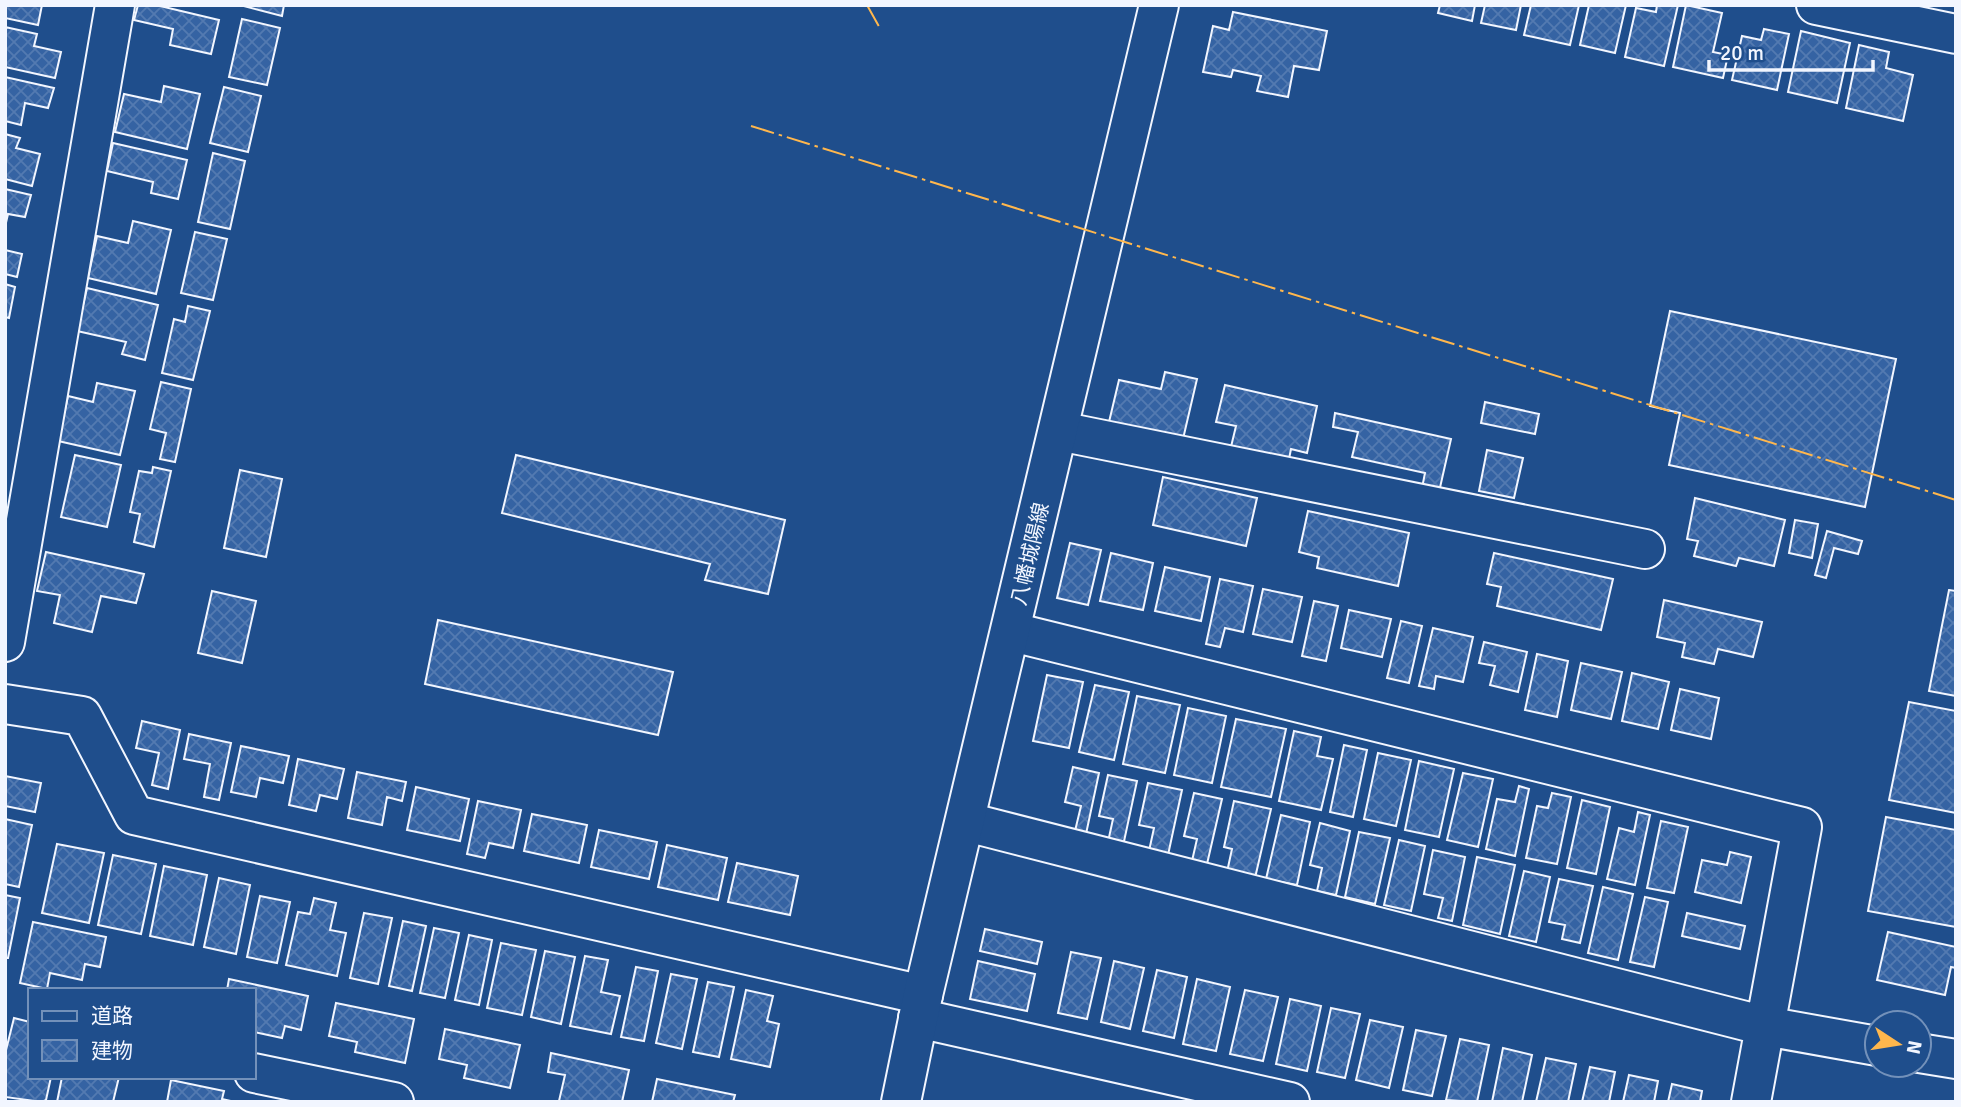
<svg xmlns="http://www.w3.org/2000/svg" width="1961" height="1107" font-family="Signika,'Noto Sans JP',sans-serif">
<defs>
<pattern id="building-cross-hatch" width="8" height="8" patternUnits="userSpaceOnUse" patternTransform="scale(1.75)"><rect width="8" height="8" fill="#3563a3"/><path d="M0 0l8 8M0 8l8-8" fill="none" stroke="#537ab1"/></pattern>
</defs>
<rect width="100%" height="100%" fill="#1f4e8c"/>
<path fill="url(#building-cross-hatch)" stroke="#f2f6ff" stroke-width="2" d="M5 5H42L38 25 5 18Z
M138 5H156L219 20 211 54 170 45 173 29 134 20Z
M240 5H284L282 16Z
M1440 5H1475L1472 21 1438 13Z
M1485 5H1521L1516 30 1481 23Z
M1531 5H1579L1570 45 1524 35Z
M1589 5H1626L1615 53 1580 45Z
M1657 5H1678L1664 66 1625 57 1636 8 1656 12Z
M1686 5 1722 13 1713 52 1728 55 1723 78 1673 67Z
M1233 12 1327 31 1319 70 1294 66 1288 97 1257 91 1261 76 1233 70 1231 77 1203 72 1213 26 1229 30Z
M242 19 280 28 267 85 229 77Z
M5 27 37 34 34 46 61 52 55 78 5 67Z
M1764 29 1789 34 1777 90 1732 80 1742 36 1761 40Z
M1801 31 1850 43 1837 103 1788 92Z
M1859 45 1889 52 1886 68 1913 75 1903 121 1846 108Z
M5 77 54 88 48 108 25 103 21 125 5 121Z
M164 86 200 94 187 149 115 132 124 94 161 102Z
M224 87 261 96 248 152 210 143Z
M5 134 20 138 16 148 40 154 32 186 5 179Z
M113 143 187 160 178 199 151 193 153 182 107 171Z
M213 153 245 161 230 229 198 222Z
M5 189 31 195 25 217 8 214 5 227Z
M133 221 171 230 156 294 88 278 97 236 128 243Z
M195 232 227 239 213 300 181 293Z
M5 250 22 254 17 277 5 274Z
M5 284 15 287 9 318 5 317Z
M87 288 158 305 145 360 122 354 126 342 77 331Z
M188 306 210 311 193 380 162 373 174 319 185 322Z
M1670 311 1896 359 1865 507 1669 465 1680 413 1650 406Z
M1165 372 1197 379 1183 439 1109 422 1119 380 1161 389Z
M161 382 191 389 175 462 160 459 166 433 150 429Z
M97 383 135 391 120 455 58 441 68 396 93 402Z
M1225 385 1317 406 1307 453 1291 449 1288 464 1230 451 1236 426 1216 422Z
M1485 402 1539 414 1535 434 1481 423Z
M1335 413 1451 439 1439 492 1422 488 1425 473 1352 457 1358 432 1333 427Z
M1487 450 1523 458 1514 498 1479 491Z
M75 455 121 465 107 527 61 517Z
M516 455 785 520 768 594 705 580 710 564 502 513Z
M153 467 171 471 154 547 134 542 140 514 130 512 139 471 152 473Z
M240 470 282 479 266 557 224 548Z
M1163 477 1257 498 1246 546 1153 525Z
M1695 498 1785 520 1774 566 1739 558 1736 566 1694 556 1698 541 1687 539Z
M1308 511 1409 533 1398 586 1317 568 1319 557 1299 552Z
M1795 520 1818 524 1812 558 1789 553Z
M1827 531 1862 541 1858 554 1834 548 1826 578 1815 575Z
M1070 543 1101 550 1088 605 1057 598Z
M46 552 144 574 136 603 101 596 92 632 54 623 60 595 37 591Z
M1111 553 1153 563 1143 610 1100 601Z
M1494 553 1613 579 1601 630 1497 606 1501 587 1487 584Z
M1165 567 1210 577 1201 621 1155 611Z
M1220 579 1253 586 1243 632 1225 628 1220 647 1206 644Z
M1263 589 1302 597 1292 642 1253 634Z
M1949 590 1956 591V696L1929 691Z
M212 591 256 601 242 663 198 653Z
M1664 600 1762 622 1753 657 1718 649 1714 664 1682 657 1685 643 1657 637Z
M1314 601 1338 606 1326 661 1302 656Z
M1349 610 1391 619 1382 657 1341 648Z
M438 620 673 672 658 735 425 684Z
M1401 621 1422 626 1409 683 1387 678Z
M1433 628 1473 637 1463 682 1436 676 1434 689 1419 686Z
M1484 642 1527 652 1518 692 1490 685 1495 666 1479 663Z
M1537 654 1568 661 1557 717 1525 710Z
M1581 663 1622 672 1611 719 1571 710Z
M1632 673 1669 682 1658 729 1622 721Z
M1047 675 1083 682 1069 748 1033 741Z
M1095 685 1129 692 1114 760 1079 752Z
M1680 689 1719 698 1711 739 1671 730Z
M1137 696 1180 705 1165 773 1123 764Z
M1909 702 1956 711V813L1889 800Z
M1188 708 1226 716 1212 783 1174 775Z
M1236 719 1286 729 1271 797 1221 787Z
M142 721 180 730 168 789 152 785 159 753 136 748Z
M1294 731 1321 737 1317 756 1333 759 1321 810 1279 801Z
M189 734 231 743 219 800 204 797 210 764 184 759Z
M1344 745 1367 750 1353 817 1330 812Z
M241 746 289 756 283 783 260 778 256 797 231 792Z
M1378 753 1411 760 1396 826 1364 819Z
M298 759 344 769 337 799 320 795 316 811 289 805Z
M1419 761 1454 769 1439 837 1405 830Z
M1073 767 1099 773 1086 834 1075 831 1081 806 1065 802Z
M357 772 406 782 402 801 387 797 382 825 348 818Z
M1463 773 1493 779 1478 847 1447 840Z
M1108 775 1137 781 1123 846 1108 842 1113 819 1099 816Z
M5 776 41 783 35 812 5 806Z
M1148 783 1182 790 1168 855 1149 851 1154 828 1139 825Z
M1519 786 1529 789 1515 856 1486 849 1497 799 1515 802Z
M416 787 469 799 460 841 407 830Z
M1194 793 1222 799 1207 864 1192 861 1197 839 1184 836Z
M1552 793 1571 797 1557 864 1526 858 1537 806 1548 808Z
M1582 800 1610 807 1596 874 1567 868Z
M478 801 521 810 513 848 489 843 485 858 467 854Z
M1234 801 1271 809 1255 878 1227 872 1232 849 1224 847Z
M1638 812 1650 815 1635 885 1607 879 1619 828 1634 832Z
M532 814 587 825 579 863 524 851Z
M1281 815 1310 822 1297 885 1266 879Z
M1886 817 1956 830V927L1868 911Z
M5 819 32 825 19 887 5 884Z
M1661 821 1688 827 1674 893 1647 888Z
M1320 823 1350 831 1336 895 1317 891 1322 868 1310 865Z
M599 830 657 842 649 879 591 867Z
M1359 832 1390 838 1375 904 1345 897Z
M1399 840 1425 846 1411 911 1384 905Z
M57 844 104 853 89 923 42 913Z
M667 845 727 858 718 900 658 887Z
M1433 850 1465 857 1452 921 1438 918 1443 898 1424 894Z
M1730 852 1751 857 1741 903 1695 892 1702 860 1727 865Z
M113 855 156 864 141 934 98 925Z
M1477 857 1515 865 1500 934 1463 925Z
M737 863 798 876 790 915 728 902Z
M164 866 207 875 193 945 150 936Z
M1524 871 1550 877 1536 942 1509 936Z
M219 878 250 885 236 954 204 947Z
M1559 879 1593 886 1580 943 1562 939 1565 925 1549 922Z
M1603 887 1633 894 1618 960 1588 953Z
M5 895 20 898 8 958H5Z
M260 896 290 902 277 963 247 957Z
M1645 897 1668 902 1654 967 1630 962Z
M314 898 336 903 330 930 346 933 337 976 286 965 298 912 310 914Z
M364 913 392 918 378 984 350 978Z
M1687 913 1745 926 1740 949 1682 936Z
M403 921 426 926 412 991 389 986Z
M33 922 106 937 100 967 85 964 82 980 50 973 47 989 20 983Z
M434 928 459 933 445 998 420 993Z
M985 929 1042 942 1037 964 980 951Z
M1888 932 1956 947V968L1951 967 1945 995 1877 980Z
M469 935 492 940 479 1005 455 1000Z
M501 943 536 950 522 1015 487 1008Z
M545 951 575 957 561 1024 531 1017Z
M1071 952 1101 958 1087 1019 1058 1013Z
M585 956 608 960 601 992 620 996 611 1034 570 1026Z
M978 961 1035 974 1027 1011 970 999Z
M1114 961 1144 968 1130 1029 1101 1022Z
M636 967 658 971 644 1041 621 1037Z
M1157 970 1187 977 1174 1038 1143 1031Z
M671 974 697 979 682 1049 656 1043Z
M229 979 308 996 301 1030 285 1026 282 1038 254 1032V990H227Z
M1197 979 1230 987 1216 1051 1183 1044Z
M708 982 734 987 719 1057 693 1052Z
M746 990 773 996 767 1021 779 1024 770 1067 731 1059Z
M1245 990 1278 997 1263 1061 1230 1054Z
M1290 999 1321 1006 1307 1071 1276 1064Z
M336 1003 414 1019 405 1063 355 1052 357 1042 329 1036Z
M1331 1008 1360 1014 1345 1078 1317 1072Z
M14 1018 30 1022V1077H51L46 1100 42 1102 5 1097V1054Z
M1370 1020 1403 1027 1389 1088 1356 1080Z
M445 1029 520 1045 510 1088 464 1078 467 1065 439 1059Z
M1416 1030 1446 1036 1432 1096 1403 1090Z
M1460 1039 1489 1045 1477 1102 1446 1100Z
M1503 1048 1532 1055 1522 1102H1492Z
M551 1053 629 1070 622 1102 559 1101 565 1075 548 1072Z
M1546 1058 1576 1064 1568 1102H1536Z
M1590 1067 1615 1072 1609 1102H1582Z
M1629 1075 1658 1081 1654 1102H1623Z
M62 1077H119L113 1102H57Z
M657 1079 735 1095 733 1102H652Z
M171 1080 224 1091 222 1099 235 1102H167Z
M1672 1084 1702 1091 1700 1102H1668Z"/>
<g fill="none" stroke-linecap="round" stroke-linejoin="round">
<defs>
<path id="minor" d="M1816 5 1956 34
M1059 431 1645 549
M1012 632 1802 827 1751 1102
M5 642 115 5
M5 704 82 716 134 815 923 995
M967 822 1765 1026 1877 1046
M918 1018 1290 1102
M1919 1053 1956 1059
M254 1073 394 1102"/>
<path id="secondary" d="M901 1102 923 995 1159 5"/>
</defs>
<use href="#minor" stroke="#f2f6ff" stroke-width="42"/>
<use href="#secondary" stroke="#f2f6ff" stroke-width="42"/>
<use href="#minor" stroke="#1f4e8c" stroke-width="38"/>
<use href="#secondary" stroke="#1f4e8c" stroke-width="38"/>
<path stroke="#ffb74d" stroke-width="2" stroke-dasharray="24 5 3.5 5" stroke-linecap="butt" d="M867 5 881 30
M751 126 1956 500"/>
</g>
<g text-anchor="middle" stroke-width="5" stroke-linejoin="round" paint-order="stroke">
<g font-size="21" fill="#f2f6ff" stroke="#1f4e8c">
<text transform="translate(1030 554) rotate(-77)" y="7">八幡城陽線</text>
</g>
</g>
<rect width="1961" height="1107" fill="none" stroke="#f2f6ff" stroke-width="14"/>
<rect x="28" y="988" width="228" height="91" fill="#1f4e8c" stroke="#7391ba" stroke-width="2"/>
<rect x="42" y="1011" width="35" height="10" fill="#1f4e8c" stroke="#7391ba" stroke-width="2"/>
<text x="91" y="1023" font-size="21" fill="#f2f6ff">道路</text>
<rect x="42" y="1040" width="35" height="21" fill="url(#building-cross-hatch)" stroke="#7391ba" stroke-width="2"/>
<text x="91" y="1058" font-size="21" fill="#f2f6ff">建物</text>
<g transform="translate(1898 1044) rotate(102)"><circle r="33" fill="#1f4e8c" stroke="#7391ba" stroke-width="2"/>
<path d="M0-5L12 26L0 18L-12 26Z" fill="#ffb74d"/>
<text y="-10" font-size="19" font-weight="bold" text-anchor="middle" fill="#f2f6ff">N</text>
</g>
<path d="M1709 60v10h164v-10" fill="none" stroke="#f2f6ff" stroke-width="3.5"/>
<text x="1720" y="60" font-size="21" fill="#f2f6ff" stroke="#1f4e8c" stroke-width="5" paint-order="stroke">20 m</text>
</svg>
